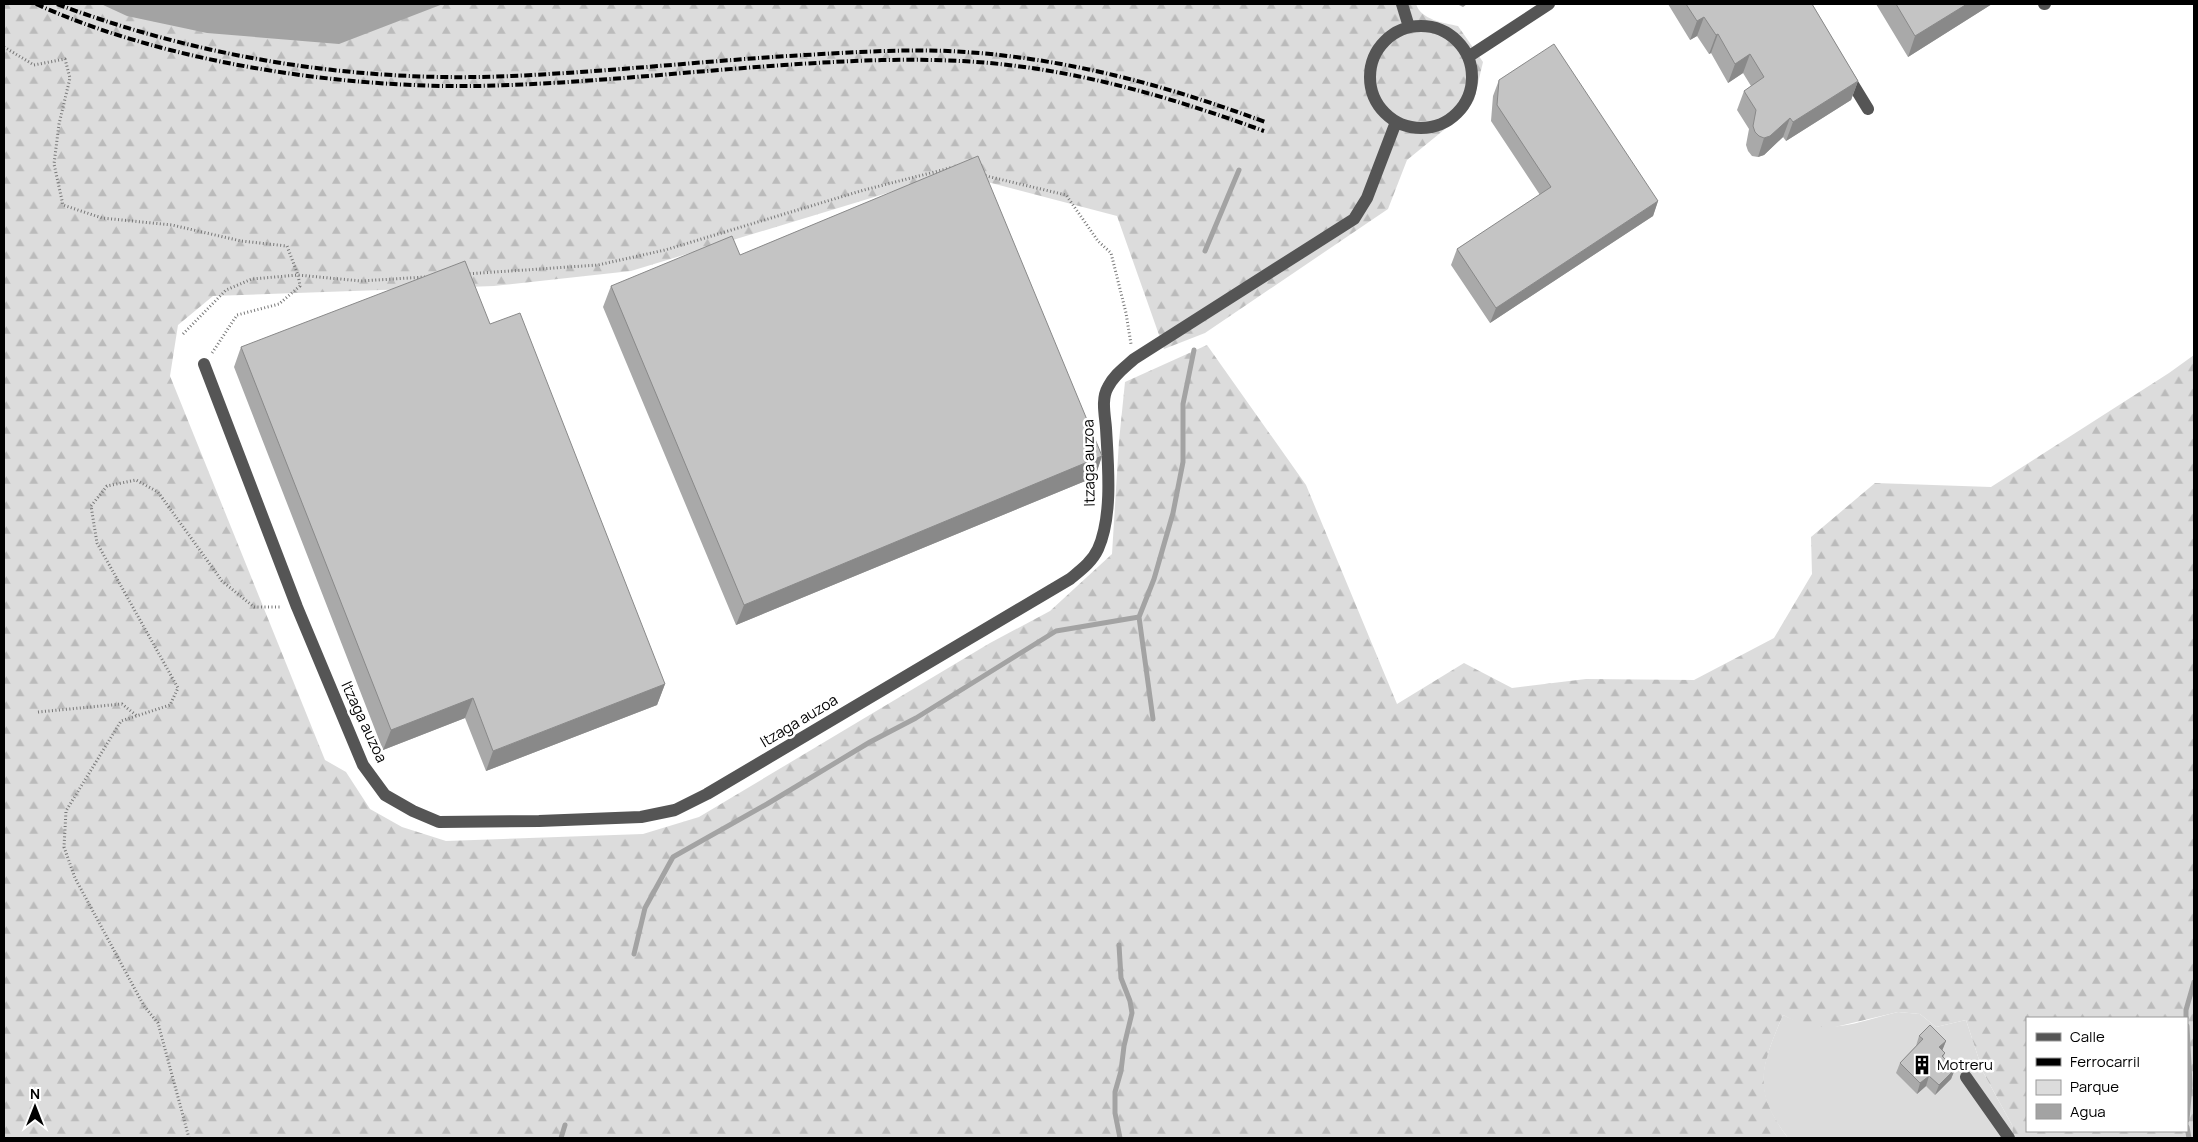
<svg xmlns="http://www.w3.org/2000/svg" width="2198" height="1142" font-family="Manrope,sans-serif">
<defs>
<pattern id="forest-firs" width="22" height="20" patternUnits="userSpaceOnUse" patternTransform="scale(1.25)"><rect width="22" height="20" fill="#dcdcdc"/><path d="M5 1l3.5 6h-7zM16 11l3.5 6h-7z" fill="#bbb"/></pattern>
</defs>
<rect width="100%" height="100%" fill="#fff"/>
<path fill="#dcdcdc" d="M1898 1012 1920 1014 1936 1027 1966 1020 1983 1072 2012 1125 2013 1138H1788C1751 1090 1761 1067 1783 1015 1828 1037 1853 1023 1898 1012Z"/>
<path fill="url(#forest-firs)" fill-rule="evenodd" d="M4 4H1416C1421 20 1444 23 1458 26L1483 62 1474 100 1466 112 1407 160 1388 209 1205 333 1164 349 1117 216 953 173 631 271 494 286 213 296 178 325 170 376 325 760 346 772 370 809 402 827 446 841 643 834 699 817 990 643 1050 611 1112 554 1119 441 1125 382 1207 345 1306 485 1397 704 1464 663 1512 688 1586 679 1694 680 1774 638 1812 574 1811 537 1875 483 1991 487 2169 373 2194 355V1138H2013L2012 1125 1983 1072 1966 1020 1936 1027 1920 1014 1898 1012 1831 1028 1802 1025 1783 1015C1761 1067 1752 1090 1788 1138H4ZM2027 1018H2187V1131H2027Z"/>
<path fill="#a3a3a3" d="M101 4H443L339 44 207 33 127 16Z"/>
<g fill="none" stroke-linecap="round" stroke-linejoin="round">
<path stroke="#a3a3a3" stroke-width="5" d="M1205 251 1239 170
M1153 719 1139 617 1154 579 1173 513 1183 462V404L1194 350
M1119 945 1121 978 1130 1001 1132 1013 1124 1046 1121 1071 1115 1092V1113L1120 1138
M634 954 645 908 673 857 767 804 870 742 916 718 1056 631 1139 617
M2186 1018V1010L2194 982
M2187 1026 2190 1085 2187 1120
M2187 1127 2189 1138
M561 1138 565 1125"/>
<path stroke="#777" stroke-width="3" stroke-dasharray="1 2.5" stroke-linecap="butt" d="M4 47 34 65 65 59 70 78 59 124 54 164 63 205 102 218 172 225 241 241 287 246 298 275 300 286 279 304 237 315 212 353
M982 175 1066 195 1098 241 1111 253 1126 313 1131 344
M466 274 598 265 665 250 864 190 950 168H954
M183 334 226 290 252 279 298 275 361 281 425 277
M38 712 122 704 137 716
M189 1138 158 1023 144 1006 75 878 64 847 66 811 121 721 170 705 178 688 97 543 91 506 107 486 136 480 158 492 222 581 254 607H281"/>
<path stroke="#555" stroke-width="12" d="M1402 4 1409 27
M2044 4H2045
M1370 77a51 51 0 1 1 102 0a51 51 0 1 1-102 0Z
M1468 57 1549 4
M1846 73 1868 109
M204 364 297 607 363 765 385 795 413 811 439 822 539 821 641 817 675 810 707 794 1070 579C1081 570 1092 562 1098 549 1113 516 1108 464 1106 428 1105 415 1101 399 1108 387 1114 375 1124 368 1134 359L1354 219 1367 198 1396 122
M1966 1077 2009 1138"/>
<path stroke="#000" stroke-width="4" stroke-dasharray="8 2.5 1 2.5" stroke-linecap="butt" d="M36 4C164 62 337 88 477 86 580 84 682 72 784 65 843 61 901 58 960 61 1065 66 1165 95 1264 131
M57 4C201 58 357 83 511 76 603 72 695 62 788 56 841 53 894 49 948 51 1058 56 1163 84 1265 122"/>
</g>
<path fill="#a9a9a9" d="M1457 4H1467L1463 7Z
M1668 4H1812L1858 81 1851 100 1786 141 1783 137 1764 155 1758 157 1752 156 1748 151 1746 145 1749 129 1737 110 1744 91 1751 86 1743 73 1728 83 1711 53 1709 54 1697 36 1690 40Z
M1876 4H1992L1908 57Z
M1499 80 1658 201 1653 216 1490 323 1451 265 1457 249 1540 195 1491 121 1493 96Z
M740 255 1102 456 1095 477 736 625 603 307 611 286Z
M490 324 665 684 657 705 486 771 465 718 383 750 234 367 241 347Z
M1919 1036 1946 1041 1942 1050 1945 1053 1943 1058 1955 1069 1951 1079 1935 1095 1926 1086 1917 1094 1896 1073 1900 1063 1916 1046Z"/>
<path fill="#898989" d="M1967 4H1992L1908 57 1915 36Z
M1704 17 1697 36 1690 40 1697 21Z
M1718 34 1711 53 1709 54 1716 35Z
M1750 54 1743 73 1728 83 1735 64Z
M1858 81 1851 100 1786 141 1793 122Z
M1790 118 1783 137 1764 155 1758 157 1764 138Z
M1658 201 1653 216 1490 323 1496 308Z
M1102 456 1095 477 736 625 744 605Z
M665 684 657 705 486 771 493 751Z
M473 698 465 718 383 750 391 730Z
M1946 1041 1942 1051 1939 1047Z
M1955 1069 1951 1079 1935 1095 1939 1085Z
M1929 1076 1926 1086 1917 1094 1920 1083Z"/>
<path fill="#c4c4c4" stroke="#898989" d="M1686 4H1812L1858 81 1793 122 1790 118 1770 136 1764 138 1759 136 1755 132 1753 126 1756 110 1744 91 1764 77 1750 54 1735 64 1718 34 1716 35 1704 17 1697 21Z
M1896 4H1967L1915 36Z
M1554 44 1658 201 1496 308 1457 249 1551 187 1497 105 1499 80Z
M978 156 1102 456 744 605 611 286 732 236 740 255Z
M465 261 490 324 520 313 665 684 493 751 473 698 391 730 241 347Z
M1930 1025 1946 1041 1939 1047 1945 1053 1942 1056 1955 1069 1939 1085 1929 1076 1920 1083 1900 1063 1923 1039 1919 1036Z"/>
<defs>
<symbol id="building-bare" viewBox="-9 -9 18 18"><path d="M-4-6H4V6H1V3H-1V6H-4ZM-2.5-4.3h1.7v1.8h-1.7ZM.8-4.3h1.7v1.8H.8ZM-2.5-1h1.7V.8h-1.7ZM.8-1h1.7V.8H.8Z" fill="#000" stroke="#fff" stroke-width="2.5" paint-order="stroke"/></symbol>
</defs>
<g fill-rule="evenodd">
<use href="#building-bare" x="1908" y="1051" width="28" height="28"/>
</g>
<g text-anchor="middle" stroke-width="5" stroke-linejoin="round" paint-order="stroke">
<g font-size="15" fill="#000" stroke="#fff">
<text transform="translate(1089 463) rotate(-91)" y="5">Itzaga auzoa</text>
<text transform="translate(799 721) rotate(-31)" y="5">Itzaga auzoa</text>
<text transform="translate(364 722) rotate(65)" y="5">Itzaga auzoa</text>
</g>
<g font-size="15" fill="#000" stroke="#fff" text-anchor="start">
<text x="1937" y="1070">Motreru</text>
</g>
</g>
<rect width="2198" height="1142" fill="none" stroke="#000000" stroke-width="10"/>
<rect x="2026" y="1017" width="162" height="115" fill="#ffffff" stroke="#999999"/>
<rect x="2036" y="1033" width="25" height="8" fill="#555555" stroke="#999999"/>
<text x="2070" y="1042" font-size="15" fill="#000000">Calle</text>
<rect x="2036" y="1058" width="25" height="8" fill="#000000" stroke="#999999"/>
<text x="2070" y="1067" font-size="15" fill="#000000">Ferrocarril</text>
<rect x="2036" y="1080" width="25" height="15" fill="#dcdcdc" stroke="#999999"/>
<text x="2070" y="1092" font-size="15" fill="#000000">Parque</text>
<rect x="2036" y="1104" width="25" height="15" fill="#a3a3a3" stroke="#999999"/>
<text x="2070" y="1117" font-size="15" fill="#000000">Agua</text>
<g transform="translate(35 1107)" stroke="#ffffff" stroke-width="4" paint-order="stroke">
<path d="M0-4L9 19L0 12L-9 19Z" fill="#000000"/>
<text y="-8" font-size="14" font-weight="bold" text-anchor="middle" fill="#000000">N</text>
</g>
</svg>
